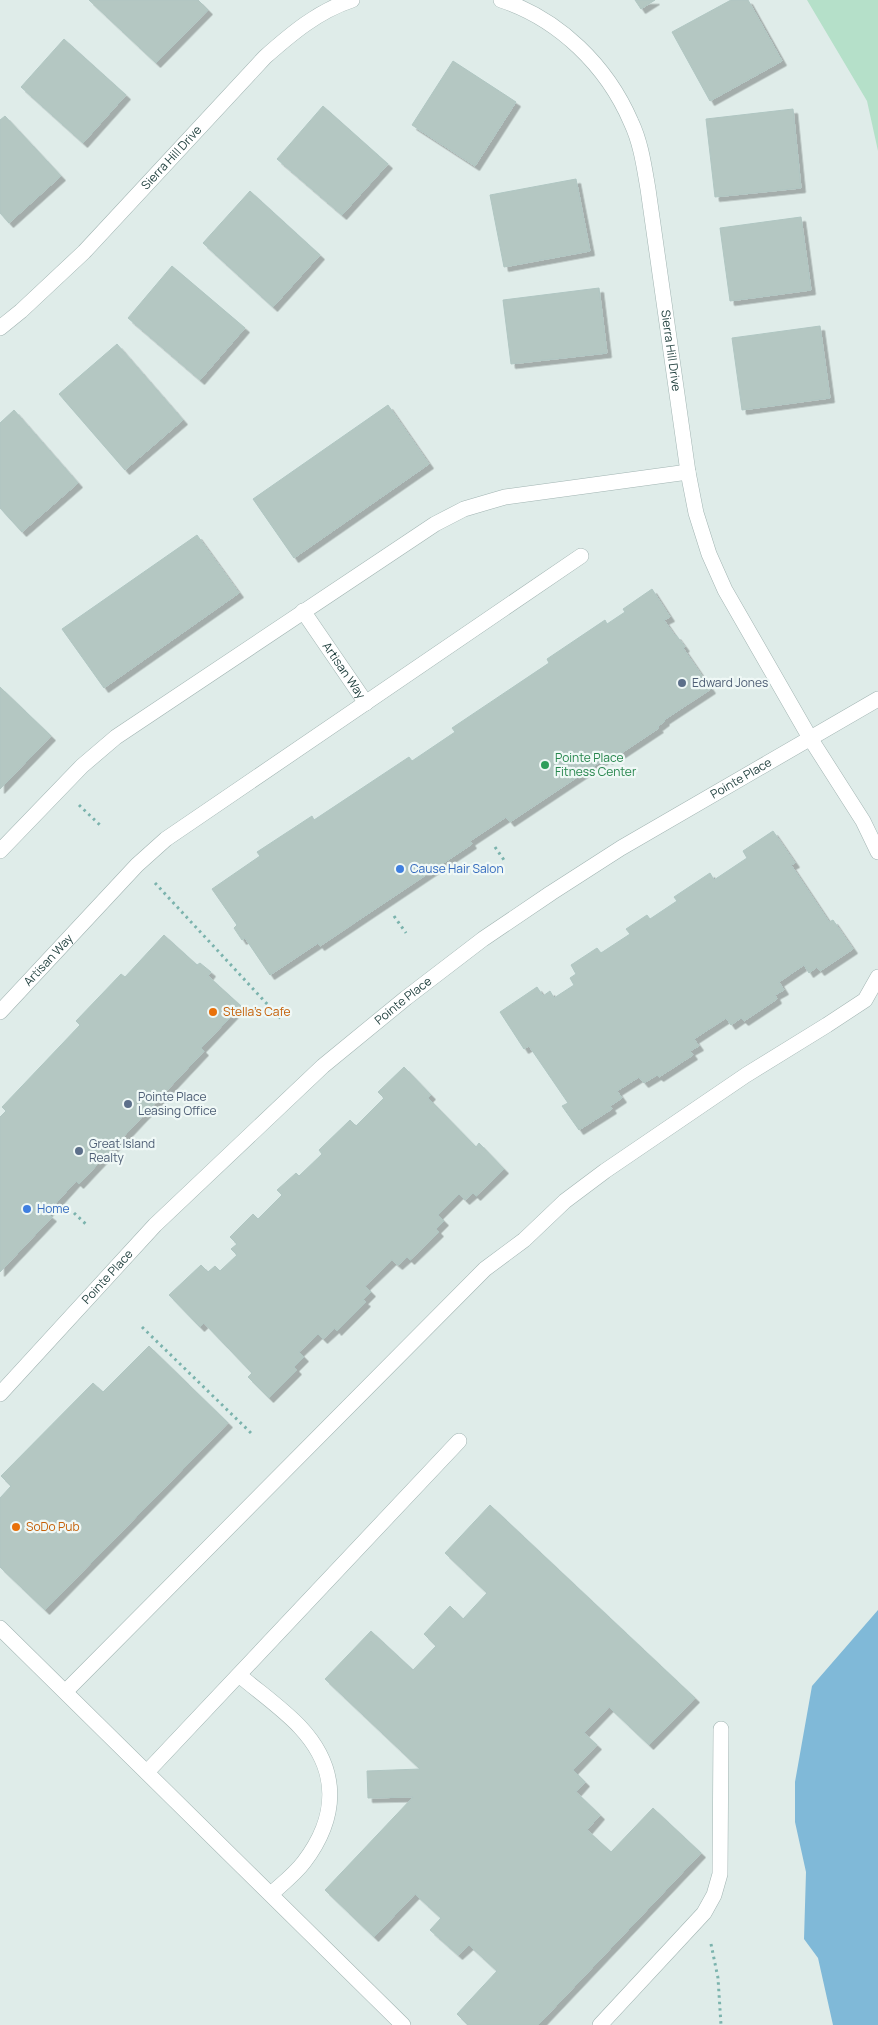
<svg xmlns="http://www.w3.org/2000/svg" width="878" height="2025" font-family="Manrope,sans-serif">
<defs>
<filter id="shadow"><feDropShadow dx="4.5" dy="4.5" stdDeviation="0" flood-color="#0004"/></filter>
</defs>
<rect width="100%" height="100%" fill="#dfece9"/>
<path fill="#b5e0c9" d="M807 0H878V151L867 101Z"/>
<path fill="#80b9d8" d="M878 1610V2025H833L818 1958 804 1939 806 1872 795 1822V1782L812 1686Z"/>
<path fill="#b4c7c2" stroke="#b0c6c2" filter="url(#shadow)" d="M89 0H198L208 10 156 63Z
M635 0H655L641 9Z
M731 0H748L782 61 710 101 672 32Z
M64 39 126 95 83 143 21 87Z
M453 61 516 102 475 166 412 125Z
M323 106 388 164 342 215 277 159Z
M793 109 801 188 715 197 706 119Z
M5 116 61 176 9 223 0 213V120Z
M576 179 590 251 504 267 490 195Z
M250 191 320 255 273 307 203 243Z
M801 217 811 290 730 301 720 228Z
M172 266 245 328 200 380 128 318Z
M599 288 607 353 511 364 503 300Z
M820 326 830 398 742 410 732 338Z
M117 344 183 420 125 470 59 394Z
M388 405 429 464 294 558 253 499Z
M14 410 78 483 22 532 0 508V423Z
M197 535 239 593 104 688 62 629Z
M652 589 670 617 664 620 675 636 676 635 685 647 683 648 711 689 664 720 665 721 657 727 659 728 617 756 616 754 608 760 606 758 510 822 506 817 470 841 472 844 320 946 318 943 270 975 245 938 242 940 234 928 237 925 212 889 260 856 257 852 312 816 314 820 409 757 412 761 455 732 452 728 549 663 547 659 605 620 607 624 625 612 623 609Z
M0 687 51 736 0 789Z
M773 831 795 863 791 865 829 922 833 920 853 949 820 971 817 967 809 973 804 965 779 982 784 990 775 995 777 999 744 1021 741 1018 731 1025 726 1018 694 1039 699 1046 690 1051 693 1055 659 1077 657 1075 644 1083 639 1077 617 1091 622 1098 610 1106 612 1109 579 1130 562 1106 568 1103 529 1046 524 1049 500 1012 537 987 543 996 550 991 554 998 574 985 570 978 576 974 571 965 597 948 601 953 630 934 626 929 647 915 650 919 677 901 674 897 710 873 714 880 747 858 743 851Z
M164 935 197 965 200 963 211 972 208 976 241 1006 201 1048 204 1051 79 1184 76 1181 47 1213 52 1217 0 1272V1117L6 1111 2 1107 80 1025 76 1021 121 974 125 977Z
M404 1067 431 1095 428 1098 476 1147 479 1143 504 1169 476 1196 473 1193 465 1200 459 1194 438 1215 444 1221 436 1229 439 1232 410 1260 407 1257 398 1265 392 1260 365 1286 371 1292 363 1300 366 1302 337 1331 335 1328 323 1339 318 1334 299 1352 304 1357 294 1367 297 1370 269 1398 248 1377 252 1373 204 1323 200 1327 169 1295 201 1265 208 1272 215 1266 220 1271 237 1255 231 1249 237 1244 230 1237 253 1214 258 1219 282 1195 277 1190 296 1173 299 1176 322 1154 319 1150 350 1120 356 1126 384 1098 378 1092Z
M149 1346 228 1423 45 1610 0 1567V1498L11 1486 1 1476 93 1383 103 1392Z
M490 1505 695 1698 649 1745 609 1707 584 1733 597 1745 573 1770 585 1782 576 1792 600 1815 587 1830 611 1852 653 1808 701 1853 538 2025H468L457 2014 497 1971 469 1945 458 1955 430 1930 441 1918 415 1894 374 1937 325 1890 413 1797 368 1798 367 1771 420 1769 325 1679 371 1631 413 1670 436 1646 424 1634 450 1606 463 1619 487 1593 445 1553Z"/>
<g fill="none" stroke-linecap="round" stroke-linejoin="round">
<defs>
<g id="minor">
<path id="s1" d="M501 0C559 19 607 66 631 122 641 143 644 166 648 189L688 472 696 513 709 554 725 590 810 738 863 821 878 852"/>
<path id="s2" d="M0 328 21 311 84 252 265 57C291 34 318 11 352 0"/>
<path id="s3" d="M303 611 366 703"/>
<path d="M0 851 82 766 116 737 435 524 464 509 505 497 688 472"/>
<path id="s4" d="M0 1012 137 865 166 839 581 556"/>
<path id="s5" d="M0 1394 155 1225 323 1066 406 998 483 939 551 893 621 848 878 699"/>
<path d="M0 1628 403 2025"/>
<path d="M239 1675C259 1692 282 1708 300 1727 340 1770 338 1817 304 1862 295 1874 282 1884 271 1894"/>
<path d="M66 1691 485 1269 524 1240 565 1201 605 1171 746 1075 827 1025 865 1000 878 977"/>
<path d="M147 1772 459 1441"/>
<path d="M600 2025 704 1913 714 1895 720 1874 721 1729"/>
</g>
</defs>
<use href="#minor" stroke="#a1b4b2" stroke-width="16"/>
<path stroke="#7bb3ad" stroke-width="3" stroke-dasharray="2.5 4" stroke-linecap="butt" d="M79 805 102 827
M495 847 506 863
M155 883 281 1019
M394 916 406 933
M74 1213 88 1226
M142 1327 251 1433
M711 1944 718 1978 721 2025"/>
<use href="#minor" stroke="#fff" stroke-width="15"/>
</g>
<g fill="#5c6f8a" stroke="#eff8f6" stroke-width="2">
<circle cx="682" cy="683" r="5"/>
<circle cx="128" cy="1104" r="5"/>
<circle cx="79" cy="1151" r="5"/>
</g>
<circle fill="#2e9e5b" stroke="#eff8f6" stroke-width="2" cx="545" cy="765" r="5"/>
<g fill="#3f7fe0" stroke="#eff8f6" stroke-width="2">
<circle cx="400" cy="869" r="5"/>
<circle cx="27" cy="1209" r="5"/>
</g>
<g fill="#e8710a" stroke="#eff8f6" stroke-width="2">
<circle cx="213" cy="1012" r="5"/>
<circle cx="16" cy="1527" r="5"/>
</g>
<g text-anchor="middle" stroke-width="4.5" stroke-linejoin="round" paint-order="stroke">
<g font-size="12" fill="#1e3e3c" stroke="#eff8f6">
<text dy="4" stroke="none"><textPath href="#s2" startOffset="242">Sierra Hill Drive</textPath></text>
<text dy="4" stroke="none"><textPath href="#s1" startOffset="416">Sierra Hill Drive</textPath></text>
<text dy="4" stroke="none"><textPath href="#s3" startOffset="72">Artisan Way</textPath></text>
<text dy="4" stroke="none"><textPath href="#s5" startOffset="969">Pointe Place</textPath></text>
<text dy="4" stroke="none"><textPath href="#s4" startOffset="71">Artisan Way</textPath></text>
<text dy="4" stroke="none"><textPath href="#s5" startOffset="564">Pointe Place</textPath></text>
<text dy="4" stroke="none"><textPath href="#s5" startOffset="159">Pointe Place</textPath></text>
</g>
<g font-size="12" fill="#4e5e75" stroke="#eff8f6" text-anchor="start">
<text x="692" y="687">Edward Jones</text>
<text x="138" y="1101">Pointe Place<tspan x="138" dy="14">Leasing Office</tspan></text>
<text x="89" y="1148">Great Island<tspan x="89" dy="14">Realty</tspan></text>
</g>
<g font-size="12" fill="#27864d" stroke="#eff8f6" text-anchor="start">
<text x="555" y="762">Pointe Place<tspan x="555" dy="14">Fitness Center</tspan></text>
</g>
<g font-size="12" fill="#366cbe" stroke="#eff8f6" text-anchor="start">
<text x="410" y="873">Cause Hair Salon</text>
<text x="37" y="1213">Home</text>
</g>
<g font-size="12" fill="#c56008" stroke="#eff8f6" text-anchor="start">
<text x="223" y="1016">Stella's Cafe</text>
<text x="26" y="1531">SoDo Pub</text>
</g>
</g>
</svg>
